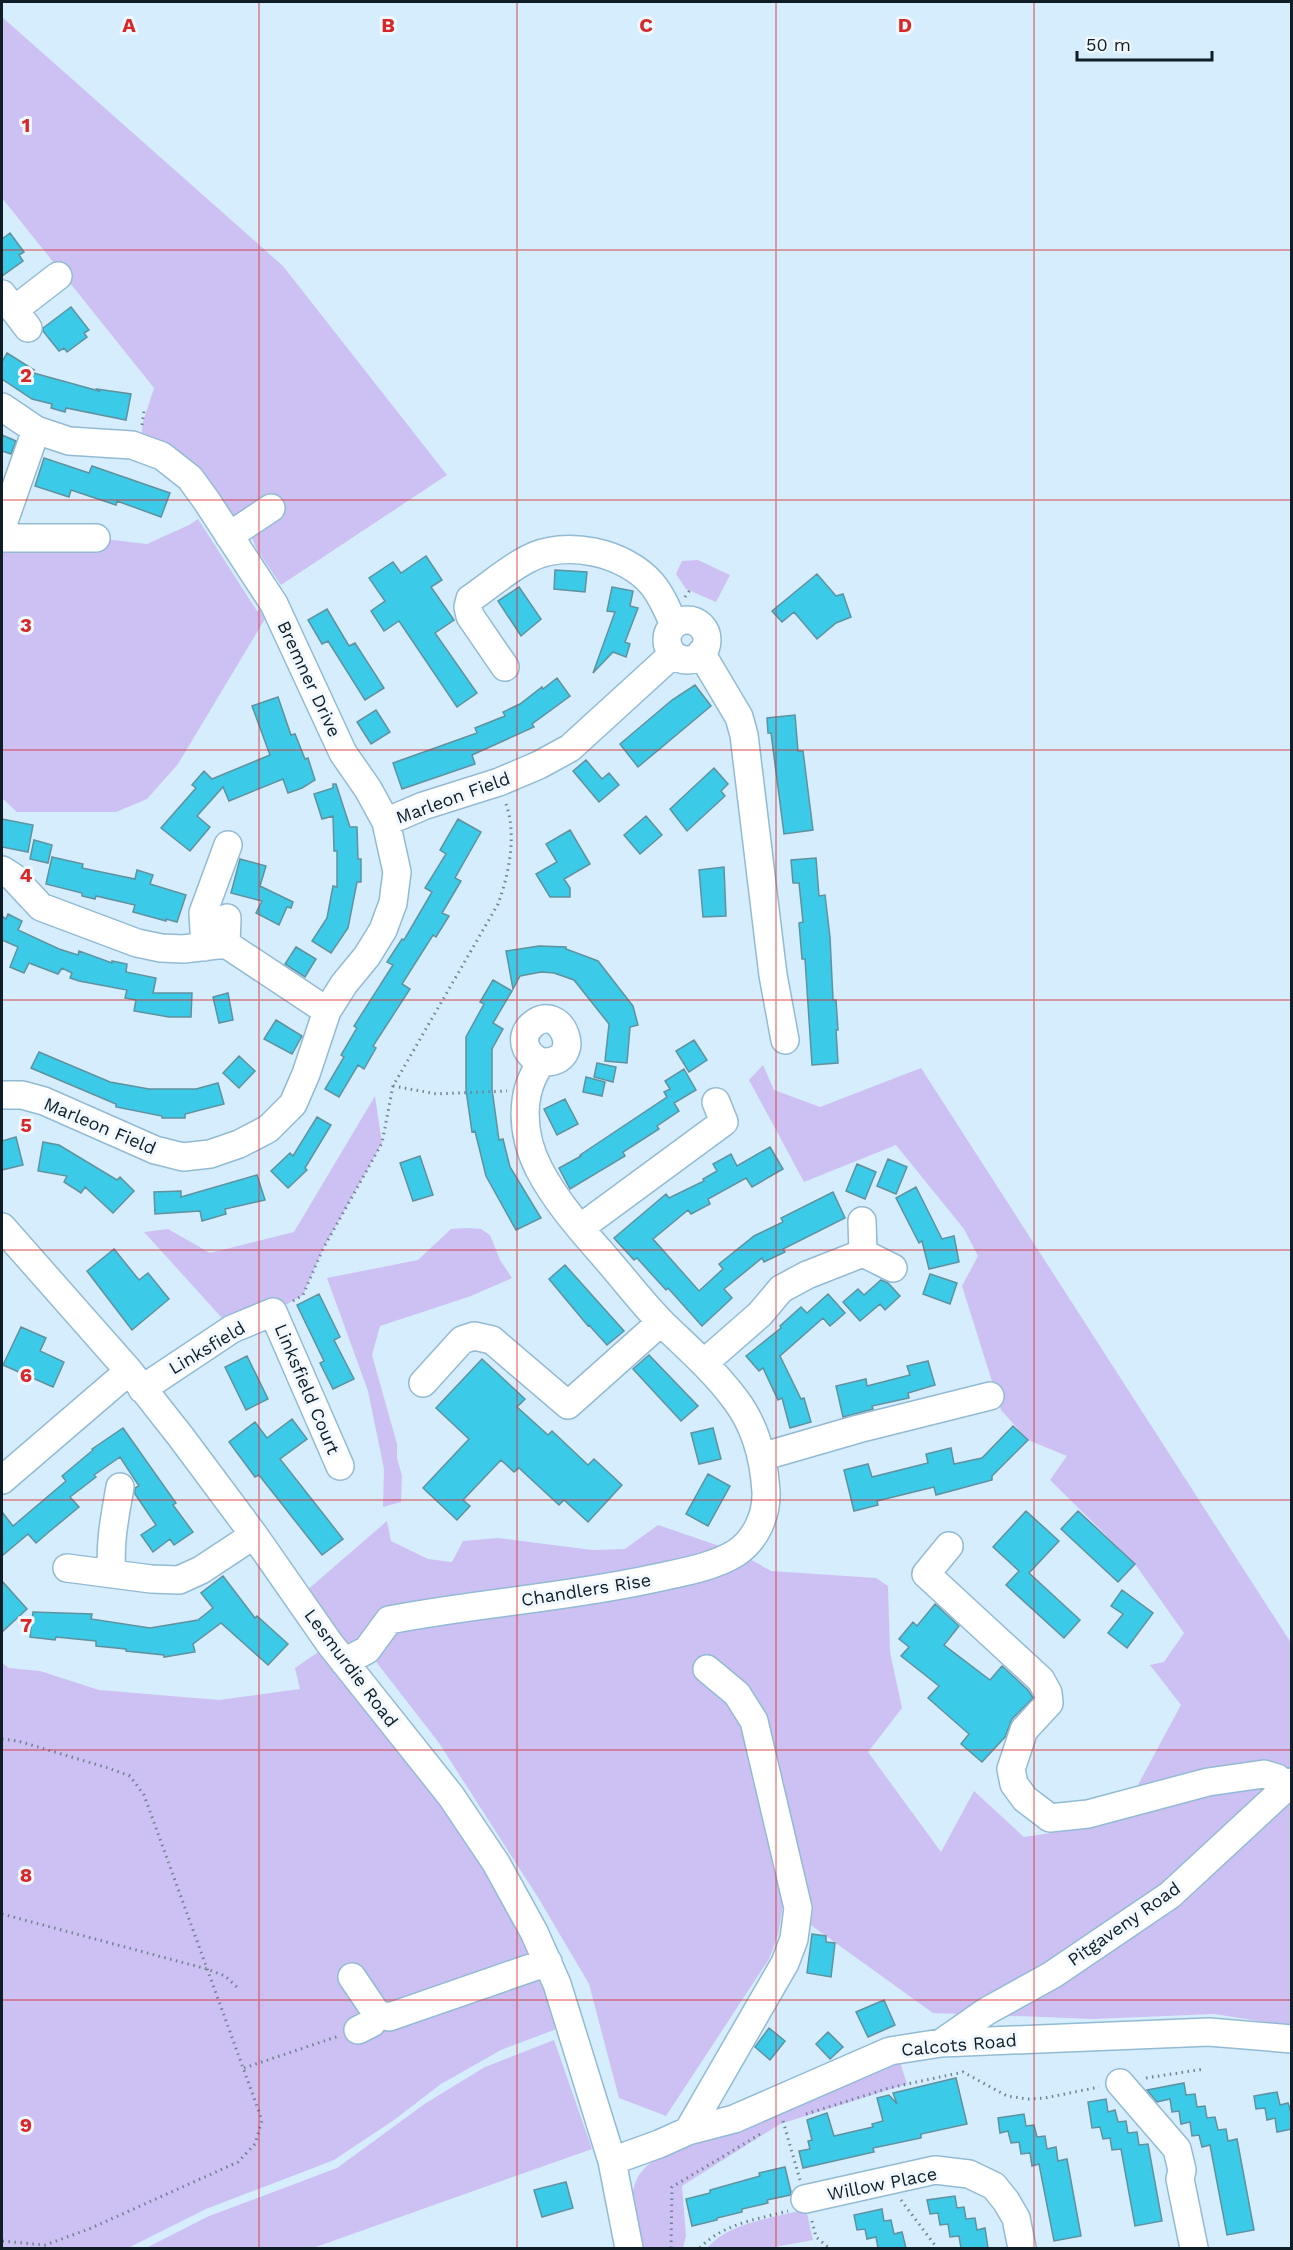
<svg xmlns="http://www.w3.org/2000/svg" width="1293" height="2250" font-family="'Work Sans',sans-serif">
<rect width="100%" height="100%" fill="#d5edfd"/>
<path fill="#cdc1f4" d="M2 17 283 266 447 475 281 585 257 550 243 516 227 514 141 438 143 422 154 388 2 198Z
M198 519 257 611 274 604 178 764 147 799 116 812H17L3 799 2 538H96L147 544 189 525Z
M698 560 730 575 716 602 686 589 676 574 682 561Z
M763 1065 774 1090 820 1107 921 1068 1291 1643V2026L1214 2014 1093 2019 933 2013 783 1905 778 1935 769 1959 666 2116 619 2098 589 1984 539 1899 439 1743 367 1650 345 1662 451 1796 575 2022 501 2050 441 2084 394 2120 334 2160 206 2209 128 2248H2V1663L9 1668 40 1671 99 1690 219 1700 300 1689 295 1668 330 1644 298 1598 387 1521 391 1541 428 1559 452 1562 463 1541 498 1538 592 1550 625 1549 658 1525 737 1552 771 1571 876 1578 888 1586 890 1652 902 1708 868 1752 941 1852 974 1791 1024 1837 1092 1827 1133 1794 1181 1705 1150 1665 1164 1662 1184 1633 1135 1564 1050 1480 1067 1456 1028 1440 1001 1410 962 1286 978 1256 964 1229 896 1145 804 1182 749 1080Z
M375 1096 382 1143 323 1249 303 1295 273 1312 232 1329 144 1232 168 1229 210 1253 294 1232Z
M468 1228 481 1229 490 1235 500 1260 512 1278 471 1296 380 1326 372 1355 397 1444V1458L402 1476 401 1502 383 1507 384 1469 368 1391 327 1278 418 1260 451 1229Z
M554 2040 592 2149 313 2248H146L209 2216 337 2168 426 2103 485 2067Z
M899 2059 907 2084 780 2124 682 2186 686 2236 683 2248H640C635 2220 622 2187 648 2165 655 2159 668 2155 677 2150Z
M806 2209 813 2240 769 2248H707C730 2222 774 2218 806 2209Z"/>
<path fill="#3bcbe9" stroke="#60919e" stroke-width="1.5" d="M10 233 24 252 19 255 23 261 2 276V239Z
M71 307 89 330 84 333 87 337 67 352 64 348 59 351 43 331V328Z
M7 353 34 370 30 372 99 391 97 389 131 394 126 420 66 408 65 412 51 408 52 404 32 399 2 379V362Z
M2 435 16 441 11 454 2 451Z
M44 458 89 473 92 466 170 493 161 517 117 501 116 505 71 490 69 497 35 486Z
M426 556 442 580 431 587 454 620 435 633 477 693 457 707 399 621 384 631 371 611 385 601 369 578 393 562 401 573Z
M555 570 587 572 585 592 554 589Z
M817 574 836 596 843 594 851 617 836 623 817 639 794 612 782 622 772 611Z
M519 587 541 619 521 636 498 601Z
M612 587 633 591 630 606 638 608 625 642 630 644 626 657 613 652 593 673 615 612 607 611Z
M327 609 349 646 355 643 384 688 365 700 328 641 322 644 308 620Z
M557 678 570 696 532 724 534 727 472 755 475 764 402 789 393 763 477 733 475 728 505 716 503 712 520 704 542 687 543 689Z
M695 685 711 706 638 767 620 744 672 700Z
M278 697 291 735 295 734 305 759 308 758 315 780 302 788 288 793 283 779 229 801 223 787 197 816 210 827 190 851 161 828 196 788 192 785 204 771 212 779 270 755 252 706Z
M376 710 390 732 371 744 357 722Z
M795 715 798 751H803L813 830 784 834 771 733H768L767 718Z
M586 760 602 779 609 773 619 785 599 802 573 771Z
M714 768 728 784 721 791 725 796 687 831 670 809Z
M333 784H336L350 827H357L358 859H361V882H357L348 928 331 953 312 941 327 918 333 886 337 887V851H334L333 816 322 819 314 794 333 788Z
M646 816 662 835 640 854 624 835Z
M2 819 33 825 28 852 2 847Z
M458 819 481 832 455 878 461 881 442 913 449 916 436 937 433 935 402 984 410 989 373 1046 376 1048 364 1069 358 1065 339 1097 325 1089 344 1057 341 1055 357 1028 354 1026 393 965 387 962 402 939 404 940 432 892 425 888 446 854 440 850Z
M570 830 590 864 564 879 570 888V897H550L536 874 557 862 546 844Z
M34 840 52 845 48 863 30 859Z
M52 857 83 864 82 868 135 879 137 870 153 875 150 884 186 895 177 922 166 919V921L133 912 135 905 96 896 95 899 82 896V893L46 884Z
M816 858 819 896 825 895 830 937 833 1000H836L838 1030H836L838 1063 812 1065 805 959H802L799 923 803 922 799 883H793L791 860Z
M240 859 266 866 260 886 293 902 291 908 287 907 279 925 256 913 262 901 231 893Z
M724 867 726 916 703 917 699 870Z
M8 914 22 921 18 930 59 949 78 955 79 951 112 963V961L127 964 126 972 156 978 153 993H192L191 1017H169L134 1011 136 1000 125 998 127 990 79 981 70 978 72 973 62 968 58 974 29 963 24 973 10 967 18 947 2 940V916L6 919Z
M539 946 566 947V949L598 961 633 1006 638 1025 630 1027 627 1063 605 1061 609 1024 574 980 554 973 541 972 520 976 513 989 506 951Z
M296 947 316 959 305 977 285 964Z
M493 980 512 991 493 1023 503 1029 492 1049V1089L499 1140 503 1139 510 1167 541 1218 516 1230 486 1176 475 1131 472 1132 466 1090V1037L484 1004 480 1002Z
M228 993 233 1020 219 1023 213 997Z
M276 1020 302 1036 292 1054 264 1039Z
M694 1040 707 1060 689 1072 676 1051Z
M39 1052 110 1082 149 1089H196L218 1083 224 1104 185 1114V1118H162V1116L116 1107V1104L31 1068Z
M239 1056 255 1071 239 1088 223 1073Z
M597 1063 616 1067 613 1082 594 1077Z
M684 1069 696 1090 674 1103 679 1111 657 1126 659 1129 623 1152 625 1156 570 1189 559 1168 581 1156 580 1155 667 1097 664 1092 670 1089 665 1081Z
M586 1077 605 1082 602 1096 583 1092Z
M565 1099 578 1124 557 1135 544 1109Z
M317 1117 331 1125 305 1168 307 1170 288 1188 271 1171 290 1153 293 1156Z
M16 1137 23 1165 2 1170V1141Z
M43 1142 59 1145 117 1180 120 1177 134 1191 113 1213 85 1187 81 1193 64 1182 67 1176 38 1171Z
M770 1147 783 1169 752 1187 746 1178 708 1199 710 1204 691 1214 688 1210 653 1239 699 1291 723 1269 719 1264 754 1236 783 1222 781 1218 833 1192 845 1218 783 1249 785 1252 764 1262 762 1258 724 1289 732 1298 702 1326 668 1288 666 1290 637 1258 634 1260 614 1238 666 1194 669 1198 704 1181 703 1179 717 1171 713 1164 731 1154 737 1166Z
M420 1156 433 1195 413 1201 400 1163Z
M888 1159 907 1167 896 1194 877 1186Z
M857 1164 876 1172 865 1199 846 1191Z
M257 1175 265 1200 225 1209 226 1214 202 1221 200 1211 155 1214 154 1192 181 1191V1197Z
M916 1187 942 1239 954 1236 959 1262 929 1269 922 1241 919 1243 896 1198Z
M114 1249 139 1280 148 1273 169 1299 132 1330 87 1271Z
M565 1265 624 1331 607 1345 589 1325 588 1326 549 1279Z
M930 1274 957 1283 950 1304 923 1294Z
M881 1280 888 1283 900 1296 885 1310 880 1304 860 1321 843 1302 858 1289 864 1295Z
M319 1294 340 1337 334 1340 354 1379 333 1389 320 1363 324 1361 297 1305Z
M828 1294 845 1313 830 1326 823 1318 780 1356 801 1399 804 1398 811 1422 790 1428 782 1398 778 1400 763 1368 759 1371 746 1356 781 1328 780 1326 801 1307 807 1313Z
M21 1327 46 1338 40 1351 64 1362 53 1387 3 1365Z
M649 1355 698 1406 681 1421 633 1369Z
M247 1356 268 1399 246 1410 225 1367Z
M482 1359 525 1399 517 1407 548 1435 552 1431 588 1465 594 1459 622 1485 588 1522 564 1500 559 1505 519 1468 514 1472 501 1460 463 1500 470 1506 457 1520 423 1488 469 1439 436 1408Z
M928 1361 935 1385 908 1393 909 1398 872 1406 873 1409 843 1417 836 1386 866 1379 867 1386 910 1375 907 1366Z
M292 1419 307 1439 280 1459 343 1539 322 1555 259 1475 255 1477 229 1442 255 1422 267 1438Z
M1013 1426 1028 1440 992 1476V1480L936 1495 934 1487 877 1501 878 1505 854 1511 844 1470 868 1464 872 1477 928 1463 926 1454 951 1448 954 1464 982 1458Z
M123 1428 176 1503 173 1505 193 1532 174 1545 170 1539 153 1552 141 1535 156 1525 135 1494V1488L139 1486 120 1457 94 1475 96 1477 70 1497 79 1507 50 1531 36 1543 28 1534 2 1556V1512L13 1526 66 1481 62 1476 93 1450 92 1449Z
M713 1428 721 1459 699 1464 691 1433Z
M708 1474 730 1486 708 1526 686 1514Z
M1026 1511 1059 1541 1029 1573 1080 1620 1064 1638 1006 1585 1019 1571 993 1547Z
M1078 1511 1135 1564 1118 1582 1061 1529Z
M223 1576 255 1618 257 1616 288 1644 268 1665 221 1623 193 1644 195 1652 164 1657V1655L126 1651V1649L96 1646V1641L56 1637 55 1640 30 1637 33 1612 92 1614 91 1619 150 1628 198 1620 213 1608 201 1593Z
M2 1581 27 1609 2 1632Z
M1122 1590 1153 1613 1127 1648 1108 1633 1123 1614 1111 1606Z
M935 1604 959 1626 944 1645 990 1680 1002 1666 1028 1690 1033 1698 1012 1719 1005 1737 982 1762 961 1744 969 1734 928 1698 939 1686 901 1656 909 1647 899 1639 913 1622 917 1626Z
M812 1934 826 1936V1942L835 1943 831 1977 807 1973Z
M884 2000 895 2025 868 2037 856 2012Z
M769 2028 785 2041 770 2060 755 2047Z
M828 2032 843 2047 830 2059 816 2044Z
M956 2078 967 2124 921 2134V2138L873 2148 874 2152 803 2168 799 2151 810 2149 808 2141 812 2140 807 2120 827 2113 834 2136 873 2127 872 2124 883 2121 877 2098 889 2095 897 2104 893 2093Z
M1184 2083 1186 2095 1195 2094 1197 2107 1205 2106 1207 2118 1215 2117 1218 2130 1226 2129 1228 2141 1237 2139 1254 2230 1227 2235 1210 2145 1202 2147 1199 2135 1192 2136 1190 2122 1181 2124 1179 2111 1172 2112 1170 2099 1157 2102 1147 2090Z
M1277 2092 1280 2105 1288 2103 1292 2115V2129L1277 2132 1275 2118 1267 2120 1265 2108 1256 2109 1254 2096Z
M1106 2099 1108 2112 1115 2110 1118 2122 1126 2121 1128 2133 1137 2132 1139 2145 1148 2144 1162 2221 1135 2226 1121 2149 1112 2150 1110 2138 1103 2139 1100 2127 1092 2128 1088 2102Z
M1024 2114 1026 2126 1034 2125 1037 2137 1045 2136 1047 2149 1056 2147 1058 2161 1067 2159 1081 2236 1054 2241 1039 2164 1032 2166 1030 2153 1021 2154 1019 2142 1011 2143 1008 2131 1000 2133 998 2118Z
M785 2167 791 2192 790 2195 767 2200 768 2203 742 2209V2212L717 2218V2220L692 2226 686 2199 710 2193V2190L760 2176 759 2173Z
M566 2182 573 2208 542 2217 534 2190Z
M955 2196 957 2208 964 2207 966 2219 975 2218 977 2230 985 2228 988 2248H961L959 2236 950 2237 948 2224 940 2225 938 2213 930 2214 927 2200Z
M882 2209 884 2221 891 2220 894 2234 902 2232 906 2248H878L876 2237 867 2239 865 2229 857 2230 854 2215Z"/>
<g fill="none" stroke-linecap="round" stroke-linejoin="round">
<defs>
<path id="minor" d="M2 294 28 328
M14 310 58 276
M2 407 36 430 69 441 132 445 162 456 190 478 206 500 274 604 343 753 368 789 386 822
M2 527 36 430
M229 536 271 508
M2 538H96
M667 640a20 20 0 1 1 40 0a20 20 0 1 1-40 0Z
M701 653 739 717 744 735 773 975 785 1040
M505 667 470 616 468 607 470 599C489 586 508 569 528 559 565 539 625 552 652 584 662 596 668 611 674 625
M2 870 13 877 41 907 137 943 161 948 183 949 226 944 327 1011
M226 944 227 918
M205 947 203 913 228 845
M2 1095H22L44 1101 155 1150 183 1157 210 1154 239 1144 268 1129 293 1104 306 1074 327 1011 344 984 367 956 383 930 393 903 397 872 386 822 423 806 499 782 539 765 570 748 673 654
M2 1227 129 1371 181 1437 254 1535 330 1644 451 1796 496 1863 534 1932 557 1984 612 2161 629 2248
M580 1228 724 1122 716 1102
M863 1253 893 1268
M704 1363 760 1314 781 1289 807 1275 863 1253 862 1221
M423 1383 462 1340 474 1336 492 1340 568 1405 661 1322
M142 1389 232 1329 273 1312 340 1466
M761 1457 858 1429 990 1396
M2 1480 129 1371
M949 1546 926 1574 1041 1680 1048 1693 1049 1703 1024 1730 1011 1769 1014 1784 1025 1799 1050 1818 1088 1814 1208 1782 1264 1774 1277 1778 1288 1786
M67 1568 151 1579 179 1580 201 1570 254 1535
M112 1574C109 1544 115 1516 120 1487
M344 1662 367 1650 389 1620C476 1603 564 1598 651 1579 678 1573 712 1568 736 1553 756 1540 767 1514 766 1492 764 1459 755 1425 735 1399 714 1371 688 1348 663 1324 644 1305 628 1284 610 1263 585 1234 557 1204 539 1169 522 1136 518 1093 542 1062 588 1064 561 999 532 1025 517 1038 527 1057 542 1062
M352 1977 377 2014 389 2017 548 1962
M358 2030 372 2023 377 2014
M941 2043 987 2011 1052 1975 1170 1895 1292 1782
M1120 2083 1177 2149 1182 2170 1180 2179 1194 2248
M688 2131 785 1963 794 1939 798 1908 754 1721 737 1694 707 1669
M612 2161 659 2144 688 2131 734 2119 890 2051 941 2043 1209 2032 1292 2039
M805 2199 935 2170 969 2174 994 2186 1006 2201 1016 2218 1022 2248"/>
</defs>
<use href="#minor" stroke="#92bbd3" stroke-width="30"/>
<path stroke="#708390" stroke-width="3" stroke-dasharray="1.5 4.5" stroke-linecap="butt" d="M142 425 144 411
M685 597 690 590
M393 1086 437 1094 507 1091
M293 1301 303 1295 323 1249 382 1143 393 1086 498 904C509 874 517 835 506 804
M2 1739 18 1741 108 1768 130 1776 144 1795 262 2120 255 2144 238 2162 89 2229 45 2245 2 2241
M2 1914 207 1969 225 1976 238 1988
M244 2068 339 2036
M1146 2078 1204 2069
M806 2114 889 2088 963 2072 1007 2096 1028 2099 1045 2098 1099 2087
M783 2121 800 2180
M901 2200 937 2248
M812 2221 816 2237 829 2248
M671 2248 672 2187 762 2133
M700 2248C722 2224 758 2219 788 2211"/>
<use href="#minor" stroke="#fff" stroke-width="27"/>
</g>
<path fill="none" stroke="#d62828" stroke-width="1.5" stroke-opacity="0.55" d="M259 2V2248M517 2V2248M776 2V2248M1034 2V2248M2 250H1292M2 500H1292M2 750H1292M2 1000H1292M2 1250H1292M2 1500H1292M2 1750H1292M2 2000H1292"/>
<g text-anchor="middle" stroke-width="6" stroke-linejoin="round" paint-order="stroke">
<g font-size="18" fill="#0e1d26" stroke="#f0f8fd">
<text transform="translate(309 679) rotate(65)" y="6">Bremner Drive</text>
<text transform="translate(453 798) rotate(-20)" y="6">Marleon Field</text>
<text transform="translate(100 1126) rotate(23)" y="6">Marleon Field</text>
<text transform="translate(207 1348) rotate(-31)" y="6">Linksfield</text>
<text transform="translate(307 1389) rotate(67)" y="6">Linksfield Court</text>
<text transform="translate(586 1590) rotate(-9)" y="6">Chandlers Rise</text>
<text transform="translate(351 1668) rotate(53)" y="6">Lesmurdie Road</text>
<text transform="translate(1124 1924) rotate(-35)" y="6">Pitgaveny Road</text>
<text transform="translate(959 2045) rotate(-5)" y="6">Calcots Road</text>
<text transform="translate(882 2184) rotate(-11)" y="6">Willow Place</text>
</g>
</g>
<g font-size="20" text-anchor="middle" font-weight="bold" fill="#d62828" stroke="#f0f8fd" stroke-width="6" stroke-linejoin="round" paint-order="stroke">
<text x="129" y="32">A</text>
<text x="388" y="32">B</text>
<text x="646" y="32">C</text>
<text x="905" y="32">D</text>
<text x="26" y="132">1</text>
<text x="26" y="382">2</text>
<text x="26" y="632">3</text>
<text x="26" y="882">4</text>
<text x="26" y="1132">5</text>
<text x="26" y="1382">6</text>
<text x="26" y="1632">7</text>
<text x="26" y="1882">8</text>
<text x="26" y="2132">9</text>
</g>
<rect width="1293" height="2250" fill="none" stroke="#0e1d26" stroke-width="6"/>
<path d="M1077 51v9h135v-9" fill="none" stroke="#0e1d26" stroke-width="3"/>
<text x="1086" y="51" font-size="18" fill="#0e1d26" stroke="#f0f8fd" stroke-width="4.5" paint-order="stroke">50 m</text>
</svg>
